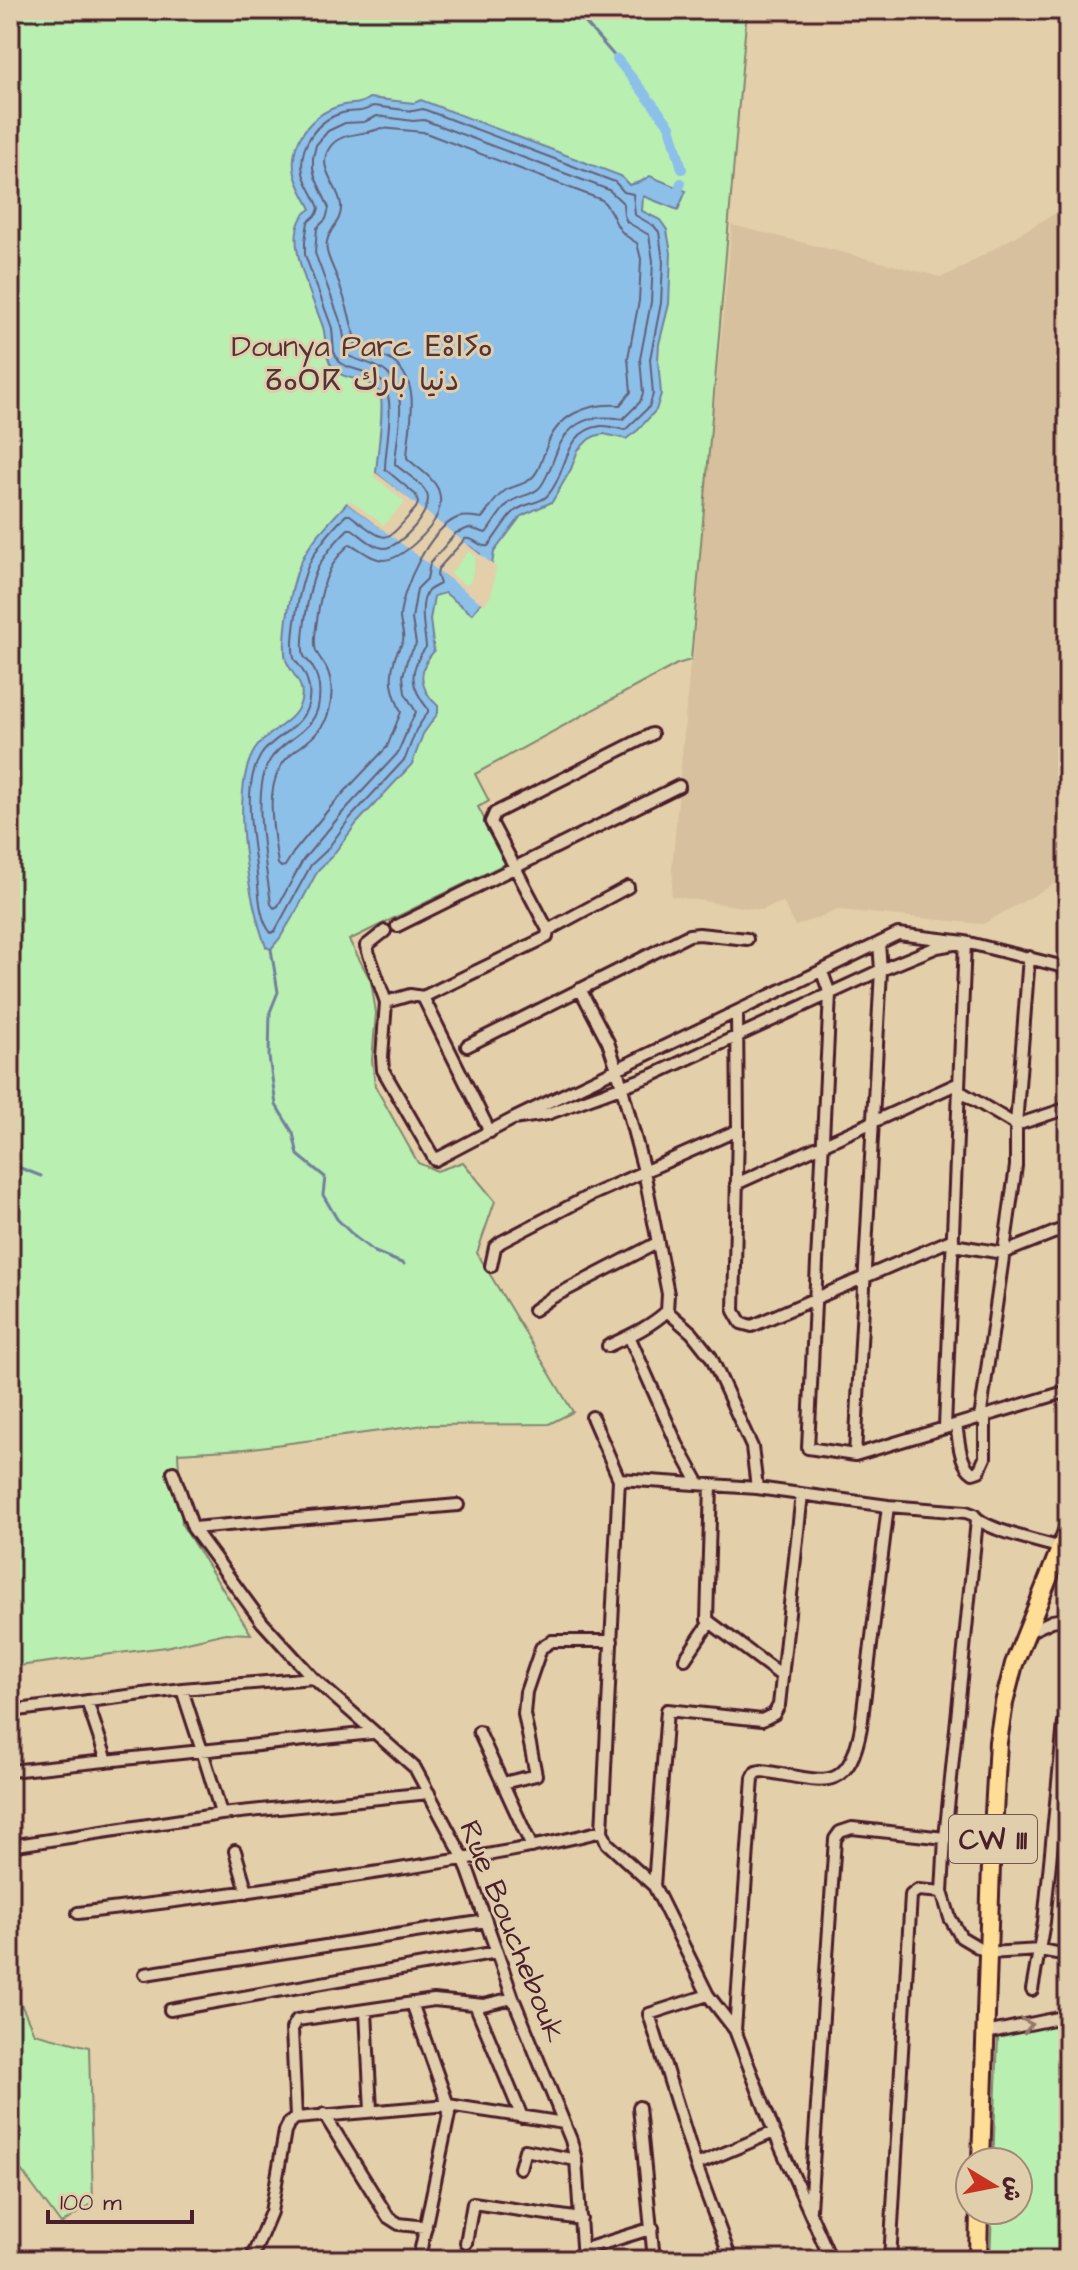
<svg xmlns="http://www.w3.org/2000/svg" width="1078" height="2270" font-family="'Architects Daughter','Playpen Sans Arabic','Noto Sans Tifinagh',sans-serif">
<rect width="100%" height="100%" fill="#e3cfaa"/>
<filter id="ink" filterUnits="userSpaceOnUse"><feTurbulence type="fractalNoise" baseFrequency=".0125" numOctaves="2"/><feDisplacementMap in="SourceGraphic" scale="16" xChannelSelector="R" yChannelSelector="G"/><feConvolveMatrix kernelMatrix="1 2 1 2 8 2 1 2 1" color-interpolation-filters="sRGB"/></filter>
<g filter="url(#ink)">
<path fill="#d7c09d" d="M1068 206V876L983 924 838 910 795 926 783 902 761 910 671 896 673 876 672 869 690 664 693 661 712 410 715 401 732 225 941 277 954 272Z"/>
<path fill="#b9efb1" stroke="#82876e" stroke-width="2" d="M10 10H747L691 660 677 664 475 774 489 801 478 807 507 863 349 940 371 981 376 1013 372 1060 375 1086 418 1163 437 1171 463 1162 495 1201 477 1253 573 1412 549 1424 425 1425 245 1449 178 1453 182 1525 251 1634 226 1633 166 1647 10 1667Z
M10 1980 34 2033 89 2047 93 2203 61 2224 21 2170 10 2166Z
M1068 2022V2260H990L992 2210H1018V2162H993L998 2037Z"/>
<path fill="#8cc0e9" stroke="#72809d" stroke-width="2" fill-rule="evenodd" d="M369 98 414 103 421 100 621 176 629 185 640 182 650 176 686 191 678 210 643 196 642 211 660 220 667 230 671 253 669 304 659 344 658 360 661 394 656 410 638 430 626 439 604 434 595 436 589 439 578 450 571 469 552 502 521 516 494 552 487 595 472 614 445 593 434 596 430 620 434 651C417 670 419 689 438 706V713L423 734 412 764 357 823 332 856 318 870 298 908 280 938 271 949 266 947C249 902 229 794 254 751 265 732 293 724 300 704 307 684 292 676 286 660 283 650 286 629 287 618 296 557 306 547 347 503L385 530 411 502 376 473C377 456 385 405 380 394 372 375 344 383 333 368 324 356 327 341 323 327 314 299 276 229 311 209 306 198 298 187 295 174 288 143 311 114 340 106 352 102 357 107 369 98ZM469 546 480 554 472 587 465 589 444 574Z"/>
<path fill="#e3cfaa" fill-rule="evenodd" d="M376 473 496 567 491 596 484 605 347 503 350 500 384 525 405 502 373 476ZM469 551 476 556 471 582 465 585 450 574Z"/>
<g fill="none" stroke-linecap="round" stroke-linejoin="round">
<path stroke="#645f77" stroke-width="2" d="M373 106 413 111 423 109 615 182 624 192 633 194 635 215 654 226 659 232 663 262 661 303 650 359 653 394 649 407 625 430C617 429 610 425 601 426 563 430 568 474 547 496 539 504 523 503 514 512 504 521 497 535 488 546 479 548 475 537 465 539L438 569 437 575 440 584C438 585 429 590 428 591 418 604 425 632 426 647 408 670 410 687 428 709V712L416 730 405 759 350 818 326 851 311 865 275 931 271 933C259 919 259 893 257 875 253 839 241 787 261 755 273 736 299 730 307 708 312 695 309 679 301 668 298 663 296 663 294 658 291 646 294 628 296 615 303 567 312 550 346 515H350C390 545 383 545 416 508L418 503 416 495 385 469C385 446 398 396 380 380 369 370 351 371 339 362L334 352 332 328 305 255V241L308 222 317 214 319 208C315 196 306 185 303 173 298 146 317 120 342 113 355 110 360 114 373 106Z
M377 116 413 121 424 120 609 190 623 203 624 215 627 222 649 235 653 261 651 302 640 359 643 393 640 402 623 419C596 415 574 417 559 446 553 459 550 473 541 486 534 496 518 495 509 503 500 511 493 524 486 533L469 528 456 533 430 563 427 579 417 589 412 619 416 644 407 660 403 676 405 693 416 712C408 726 404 740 397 754L343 812 303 860 278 906 274 908 271 904C267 869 250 791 270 760 283 739 312 733 318 707 321 692 320 679 312 666 310 662 306 660 304 656 301 647 304 630 305 620 311 576 316 561 348 529H352C361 535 372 547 384 548 400 548 434 510 427 494 421 481 404 473 395 464 396 436 410 393 387 373 376 363 359 362 347 355L342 326 315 253 317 228 326 219 329 208 315 177 313 168V158L316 145 328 131 345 123 364 122Z
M381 128 423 132 602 200C620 219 609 227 637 243L641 259 639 301 628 358 631 392 620 405C588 403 557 414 546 448 542 458 539 474 529 480 523 485 513 486 506 490 496 496 490 508 482 518 474 517 466 515 457 518 429 530 402 588 400 617 400 625 405 634 403 641 401 647 396 652 395 658 388 679 393 693 401 712L387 747 333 804 293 853 285 866 281 867 278 864C273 828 260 775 296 750 309 741 323 730 328 714 333 699 333 681 326 667 323 662 318 656 316 651 313 642 316 629 317 620 321 590 326 565 350 544 361 549 370 559 383 560 402 560 432 530 438 513 441 505 441 497 438 489 432 476 417 468 407 458 408 427 424 384 392 361 381 354 368 351 356 346 352 323 346 302 338 280 335 271 329 261 327 251 323 232 343 224 341 205 339 185 315 168 330 147 341 131 365 136 381 128Z"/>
<path stroke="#72809d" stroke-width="3" d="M574 10 617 59
M271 949 278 992 270 1012 269 1057 276 1105 293 1133 298 1155 325 1177 323 1195 337 1219 356 1238 375 1252 404 1264
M10 1164 41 1176"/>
<path stroke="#8cc0e9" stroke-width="10" d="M617 59 670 126 682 169
M679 188 681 183"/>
<defs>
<path id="street" d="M397 926 679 786
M548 930 628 887
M385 931 366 946 386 1002 382 1057 383 1070 435 1160 513 1119 898 934 965 942 1068 968
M822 972 830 994 808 1448 855 1455 1068 1391
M580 989 608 1042 617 1069 644 1171 668 1294 667 1311C650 1327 629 1336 608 1346
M386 1002 410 995 423 997
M737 1012 738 1130 734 1311 741 1323 752 1326 953 1239
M467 1046 689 935 699 934 747 939
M959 1091 1016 1125 1068 1108
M513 1119 547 1114 653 1075 881 970 937 947 965 942 945 1427
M490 1132 423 997 547 937 548 930 491 822 495 813 652 734
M736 1184 959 1083
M953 1245 1003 1253 1068 1227
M491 1266 495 1247 501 1242 589 1196 738 1130
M534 1310 551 1298 657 1243
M667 1311 692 1333 711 1357 752 1447 757 1488
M629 1336 677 1444 699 1484
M592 1417 619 1479 602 1831 607 1843 654 1886 708 1995 735 2030 774 2132 831 2260
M980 1419 1016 1166V1125L1029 957
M956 1425C959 1440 959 1464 973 1473L979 1471 985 1458V1418
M855 1455 881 970 879 943
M173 1472 193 1528 262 1622 313 1678 415 1768 464 1859 513 1998 571 2140 576 2160 583 2260
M619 1479 757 1488 888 1506 966 1512 974 1515C984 1530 1042 1542 1061 1548
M711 1485 707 1620 782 1676
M977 1520 945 1838 942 1892 950 1918 961 1937 988 1953 1040 1950 1068 1955
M193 1528 458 1505
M1028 1632 1052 1621 1068 1618
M685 1659 710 1622
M182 1689C195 1731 210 1772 221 1814
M87 1701 107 1761
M10 1711 182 1689 313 1678
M479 1732 532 1847
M10 1771 372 1733
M503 1783 536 1775 524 1714 526 1692 541 1648 552 1641H612
M10 1846 221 1814 429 1793
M235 1851 247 1892
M654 1886 667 1710 762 1720 774 1714 779 1705 802 1494
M78 1913C181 1901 283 1887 386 1871 458 1860 531 1849 602 1831
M145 1974 486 1921
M1032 1990 1044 1922 1064 1723
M708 1995 649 2014 696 2165 731 2260
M412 2003 448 2105 449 2114 420 2253
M475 2004 522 2117
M170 2010 497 1952
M366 2011 371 2111
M735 2030 753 1778 756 1772 762 1771C820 1779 848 1799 861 1727L888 1506
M986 2033 1068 2016
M639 2107 654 2260
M324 2114 388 2217 399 2224 426 2227
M296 2118 292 2029 297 2020 434 2000 483 2005 513 1998
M696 2165 774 2132
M520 2168 525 2150 576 2160
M810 2209 835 1839 840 1832 852 1828 945 1838
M466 2243 473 2203 581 2219
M582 2250 653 2228
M251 2260 271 2212 285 2131 289 2123 296 2118 448 2105 564 2123
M890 2260 911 1895 918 1890 942 1892"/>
<path id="primary" d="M981 2162 991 1866 998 1742 1004 1703 1014 1664 1068 1529
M978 2260 979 2210"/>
</defs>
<use href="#street" stroke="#4a1f2b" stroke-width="16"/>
<use href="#primary" stroke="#4a1f2b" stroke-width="22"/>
<use href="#street" stroke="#e0ceac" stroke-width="10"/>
<use href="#primary" stroke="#fede96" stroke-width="16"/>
</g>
<defs><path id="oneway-chevron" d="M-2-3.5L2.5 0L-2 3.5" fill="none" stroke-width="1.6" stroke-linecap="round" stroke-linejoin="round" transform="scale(2)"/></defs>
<use stroke="#95766c" href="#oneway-chevron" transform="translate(1027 2025) rotate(-12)"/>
</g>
<g text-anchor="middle" stroke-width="6" stroke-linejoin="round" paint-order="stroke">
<rect fill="#e0ceac" stroke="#775452" stroke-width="2" x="949" y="1815" width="88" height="48" rx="6"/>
<g font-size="28" font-weight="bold" fill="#4a1f2b">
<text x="993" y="1849">CW 111</text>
</g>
<g font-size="30" fill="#553438" stroke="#e0ceac">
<text x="362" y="356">Dounya Parc ⴹⵓⵏⵢⴰ<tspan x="362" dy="34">ⵒⴰⵔⴽ دنيا بارك</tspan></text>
</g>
<g font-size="30" fill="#4a1f2b" stroke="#e0ceac">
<text transform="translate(513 1931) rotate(68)" y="10">Rue Bouchebouk</text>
</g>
</g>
<rect width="1078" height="2270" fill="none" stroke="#e0ceac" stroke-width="40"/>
<rect x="20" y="20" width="1038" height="2230" fill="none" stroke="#4a1f2b" stroke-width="3" filter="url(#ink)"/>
<g transform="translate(994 2186) rotate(100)"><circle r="38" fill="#e0ceac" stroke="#a48878" stroke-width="2"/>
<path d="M0-6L14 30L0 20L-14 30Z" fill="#c8321e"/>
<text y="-12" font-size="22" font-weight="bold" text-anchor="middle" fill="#4a1f2b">ش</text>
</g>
<path d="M48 2210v12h144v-12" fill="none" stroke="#4a1f2b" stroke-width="4"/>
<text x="60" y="2210" font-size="24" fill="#4a1f2b" stroke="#e0ceac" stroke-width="6" paint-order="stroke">100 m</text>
</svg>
